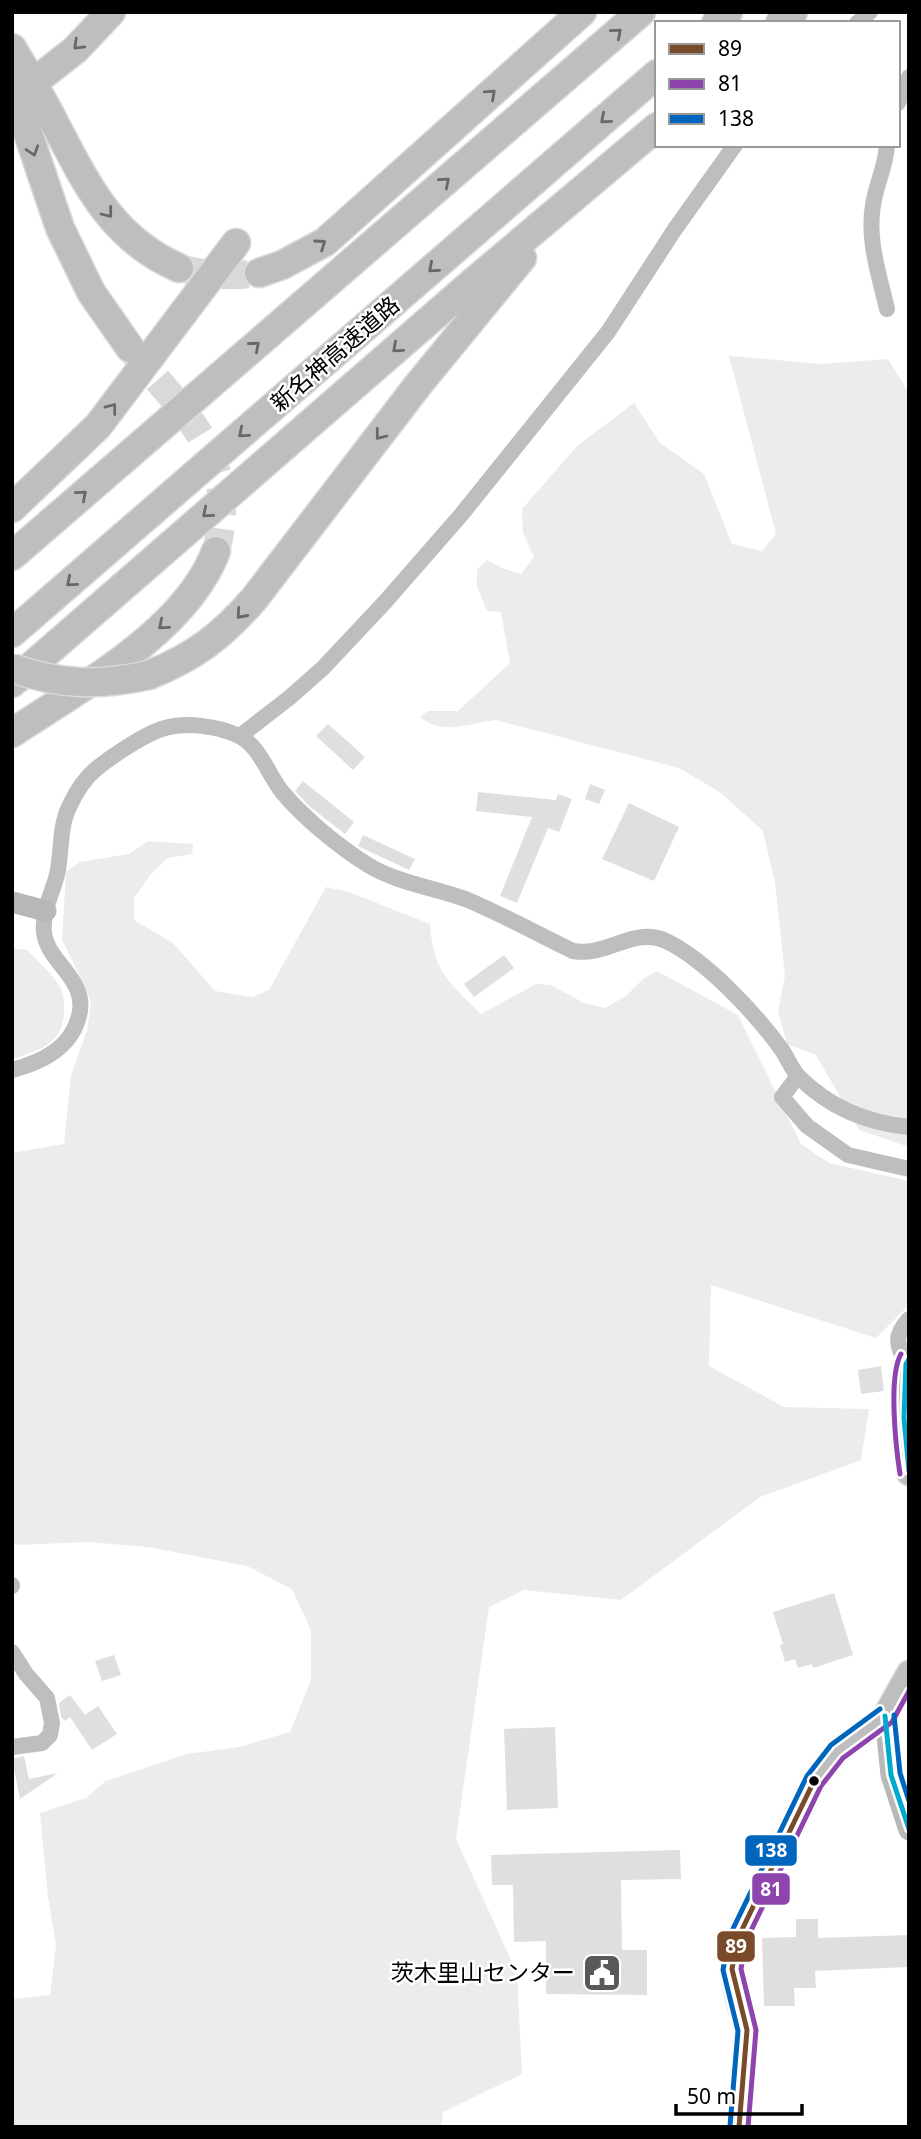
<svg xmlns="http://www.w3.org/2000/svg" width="921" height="2139" font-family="'Noto Sans','Noto Sans JP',sans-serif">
<rect width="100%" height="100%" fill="#fff"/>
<path fill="#ececec" d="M729 356 822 364 888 359 909 393V1147L859 1130 816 1055 787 1044 778 1011 785 976 775 883 763 831 721 793 679 768 496 720C470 723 442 736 420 717L428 711H458L510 663 501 612 487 611 477 586V570L487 560 502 568 521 574 534 557 523 533 522 509 577 446 634 403 659 442 704 474 732 544 762 551 776 534Z
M148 841 193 844 192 854 168 858 151 874 134 898V920L173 943 215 991 252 997 269 990 326 887 349 892 430 924C433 972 449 982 481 1014L536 984 551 985 584 1003 605 1008 626 996 644 978 657 971 738 1015 801 1144 829 1163 909 1181V1305L876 1338 711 1285 709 1366 784 1407 869 1409 861 1460 760 1497 621 1600 524 1590 489 1607 456 1839 517 1973 522 2074 443 2112 441 2127H12V1999L50 1995 56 1945 48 1897 40 1813 86 1798 106 1781 187 1754 239 1747 290 1732 311 1680V1630L292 1589 247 1566 148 1547 88 1542 19 1545 12 1543V1153L64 1144 71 1075 87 1030 91 1003 84 984 62 940 66 872 80 862 129 854Z
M12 948 27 950C38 961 52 973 60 987 64 993 64 1005 64 1013 63 1044 38 1051 12 1059Z"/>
<path fill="#dfdfdf" d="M328 724 365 757 353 770 316 736Z
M303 781 354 822 345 834 309 806 295 791Z
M590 784 605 790 599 804 585 799Z
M478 792 556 800 558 794 572 799 559 832 548 828 517 903 500 896 532 817 476 811Z
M629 803 679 827 654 881 602 859Z
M363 835 415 859 409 870 358 846Z
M504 955 514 968 474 997 464 984Z
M881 1366 884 1391 861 1394 858 1370Z
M834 1593 853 1655 813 1668 812 1664 798 1668 795 1659 785 1662 780 1645 783 1644 773 1612Z
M114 1655 121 1675 102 1681 95 1661Z
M70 1695 85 1715 98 1706 117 1734 92 1750 70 1717 65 1721 61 1717 59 1703Z
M555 1727 558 1808 507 1810 504 1729Z
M24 1756 29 1779 58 1773 20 1799 12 1759Z
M680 1850 681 1879 621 1880 622 1950H647V1995L546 1994V1941L514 1942 513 1885H492L491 1855Z
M796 1919H818V1938L909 1935V1967L815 1971 816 1988H794L795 2006H764L762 1938 796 1937Z"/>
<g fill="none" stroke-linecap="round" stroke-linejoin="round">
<path stroke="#d9d9d9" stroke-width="28" stroke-dasharray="28 14" stroke-linecap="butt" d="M179 268C206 275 231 277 259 273
M130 348C184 413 241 459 216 551"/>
<defs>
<path id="primary" d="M909 1359 906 1364C903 1401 902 1436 909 1473
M739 2127 747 2030 738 1999 732 1969 737 1940 814 1781 837 1752 885 1716 909 1673"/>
<path id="highway" d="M716 23 728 12
M780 23 793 12
M12 48C27 73 42 98 55 124 87 185 112 239 179 268
M43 75 75 50 111 12
M12 86 60 228 91 292 130 348
M259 273 282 265 325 242 582 12
M12 508 98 426 236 243
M12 556 641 12
M12 633 657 74
M149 675C194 657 222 636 254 599L418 385 522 258
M12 683 472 283 657 127
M12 733C81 687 186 631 216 551"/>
</defs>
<use href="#primary" stroke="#dbdbdb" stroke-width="27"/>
<use href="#highway" stroke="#dbdbdb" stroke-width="31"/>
<path stroke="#bebebe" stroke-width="16" d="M857 23 870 12
M898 103 909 77
M887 309C879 274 867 240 873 205 876 184 886 166 887 145
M240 736 289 698 323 668 385 602 461 515 608 332 675 229 735 145
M12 1070C43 1062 74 1047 80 1011 85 977 47 962 44 932 42 912 52 893 57 875 62 853 59 828 69 807 75 794 85 778 96 769 112 756 146 733 165 728 187 722 216 726 237 735 261 746 267 774 283 793 304 818 339 847 368 865 397 883 436 888 468 900 503 915 538 934 573 951 608 957 634 926 666 941 706 960 756 1014 782 1050 788 1059 792 1070 799 1077 829 1107 867 1123 909 1127
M798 1076 782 1097 807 1126 848 1155 909 1169
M906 1364C897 1345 893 1336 909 1319
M12 1586V1585
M12 1652 26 1674 47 1698 52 1723 50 1735 42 1743 12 1747"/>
<path stroke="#b8b8b8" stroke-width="21" d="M12 902 46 911
M885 1716 891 1775 909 1830"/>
<use href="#primary" stroke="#bebebe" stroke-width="24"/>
<use href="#highway" stroke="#bebebe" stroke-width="28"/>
<defs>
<path id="highway-bridge" d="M12 668C59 685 101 686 149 675"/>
</defs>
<use href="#highway-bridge" stroke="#dbdbdb" stroke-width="31" stroke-linecap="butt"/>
<use href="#highway-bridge" stroke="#bebebe" stroke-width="28"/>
<defs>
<path id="bus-1" d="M739 2127 747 2030 732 1969 737 1940 814 1781"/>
<path id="bus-2" d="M900 1474C896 1448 888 1377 901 1354
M748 2127 756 2030 741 1969 745 1943 821 1786 843 1758 892 1722 909 1691"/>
<path id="bus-3" d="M894 1715 900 1773 909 1801
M730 2126 738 2031 723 1970 729 1937 807 1776 831 1745 880 1709"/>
<path id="bus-4" d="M909 1359 906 1364 904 1418 909 1471
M885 1716 891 1775 909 1829"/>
</defs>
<use href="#bus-1" stroke="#fff" stroke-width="10"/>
<use href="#bus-2" stroke="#fff" stroke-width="10"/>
<use href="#bus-3" stroke="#fff" stroke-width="10"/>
<use href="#bus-4" stroke="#fff" stroke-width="10"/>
<use href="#bus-1" stroke="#7a4b2a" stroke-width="5"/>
<use href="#bus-2" stroke="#8e44ad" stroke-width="5"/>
<use href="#bus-3" stroke="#0065bd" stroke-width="5"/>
<use href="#bus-4" stroke="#00a9ce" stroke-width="5"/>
</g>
<defs><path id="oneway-chevron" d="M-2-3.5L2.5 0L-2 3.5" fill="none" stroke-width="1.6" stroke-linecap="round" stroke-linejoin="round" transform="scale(1.75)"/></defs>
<g stroke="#686868">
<use href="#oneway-chevron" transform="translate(617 33) rotate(-41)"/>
<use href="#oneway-chevron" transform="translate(78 45) rotate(136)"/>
<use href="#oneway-chevron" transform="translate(491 94) rotate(-42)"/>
<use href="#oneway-chevron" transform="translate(605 119) rotate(139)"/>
<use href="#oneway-chevron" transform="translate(33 151) rotate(72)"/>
<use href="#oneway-chevron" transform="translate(445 182) rotate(-41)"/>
<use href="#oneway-chevron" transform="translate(108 213) rotate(52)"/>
<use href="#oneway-chevron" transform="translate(321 244) rotate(-35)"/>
<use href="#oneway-chevron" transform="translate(433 268) rotate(139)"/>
<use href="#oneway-chevron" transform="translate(255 346) rotate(-41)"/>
<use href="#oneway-chevron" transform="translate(397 348) rotate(139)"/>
<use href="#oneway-chevron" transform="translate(112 408) rotate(-53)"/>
<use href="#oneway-chevron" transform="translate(243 433) rotate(139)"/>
<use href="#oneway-chevron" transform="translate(380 435) rotate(128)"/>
<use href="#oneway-chevron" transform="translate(82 495) rotate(-41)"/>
<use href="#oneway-chevron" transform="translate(207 513) rotate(139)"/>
<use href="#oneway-chevron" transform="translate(71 582) rotate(139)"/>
<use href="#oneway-chevron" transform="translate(241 614) rotate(132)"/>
<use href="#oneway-chevron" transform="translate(163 625) rotate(139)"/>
</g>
<defs>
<symbol id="civic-square" viewBox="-11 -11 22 22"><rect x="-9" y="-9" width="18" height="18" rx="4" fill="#595959" stroke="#fff"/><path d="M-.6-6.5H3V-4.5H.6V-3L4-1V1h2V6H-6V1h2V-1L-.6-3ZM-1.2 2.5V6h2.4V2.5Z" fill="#fff"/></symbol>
</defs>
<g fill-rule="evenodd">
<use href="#civic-square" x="580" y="1951" width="44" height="44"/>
</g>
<circle fill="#000" stroke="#fff" stroke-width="2.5" cx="814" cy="1781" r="6"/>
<g text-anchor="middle" stroke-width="5" stroke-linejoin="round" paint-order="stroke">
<g font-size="23" fill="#000" stroke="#fff">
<text transform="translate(335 354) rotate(-41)" y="8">新名神高速道路</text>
</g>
<g font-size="23" fill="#000" stroke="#fff" text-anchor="end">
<text x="575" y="1981">茨木里山センター</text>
</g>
</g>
<g stroke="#fff" stroke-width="2.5">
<rect x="744" y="1834" width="54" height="33" rx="7" fill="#0065bd"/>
<rect x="751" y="1872" width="40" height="34" rx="7" fill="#8e44ad"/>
<rect x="716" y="1930" width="40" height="33" rx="7" fill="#7a4b2a"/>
</g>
<g font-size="19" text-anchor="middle" font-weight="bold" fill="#fff">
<text x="771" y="1857">138</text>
<text x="771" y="1896">81</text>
<text x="736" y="1953">89</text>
</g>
<rect width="921" height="2139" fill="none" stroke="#000000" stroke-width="28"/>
<rect x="655" y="21" width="245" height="126" fill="#ffffff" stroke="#999999" stroke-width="2"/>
<rect x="669" y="44" width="35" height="10" fill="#7a4b2a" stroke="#999999" stroke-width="2"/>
<text x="718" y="56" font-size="21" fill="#000000">89</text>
<rect x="669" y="79" width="35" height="10" fill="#8e44ad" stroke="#999999" stroke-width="2"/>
<text x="718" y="91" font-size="21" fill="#000000">81</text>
<rect x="669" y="114" width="35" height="10" fill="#0065bd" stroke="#999999" stroke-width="2"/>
<text x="718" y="126" font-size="21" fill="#000000">138</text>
<path d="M676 2104v10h126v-10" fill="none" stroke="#000000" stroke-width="3.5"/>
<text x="687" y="2104" font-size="21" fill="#000000" stroke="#ffffff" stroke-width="5" paint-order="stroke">50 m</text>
</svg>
